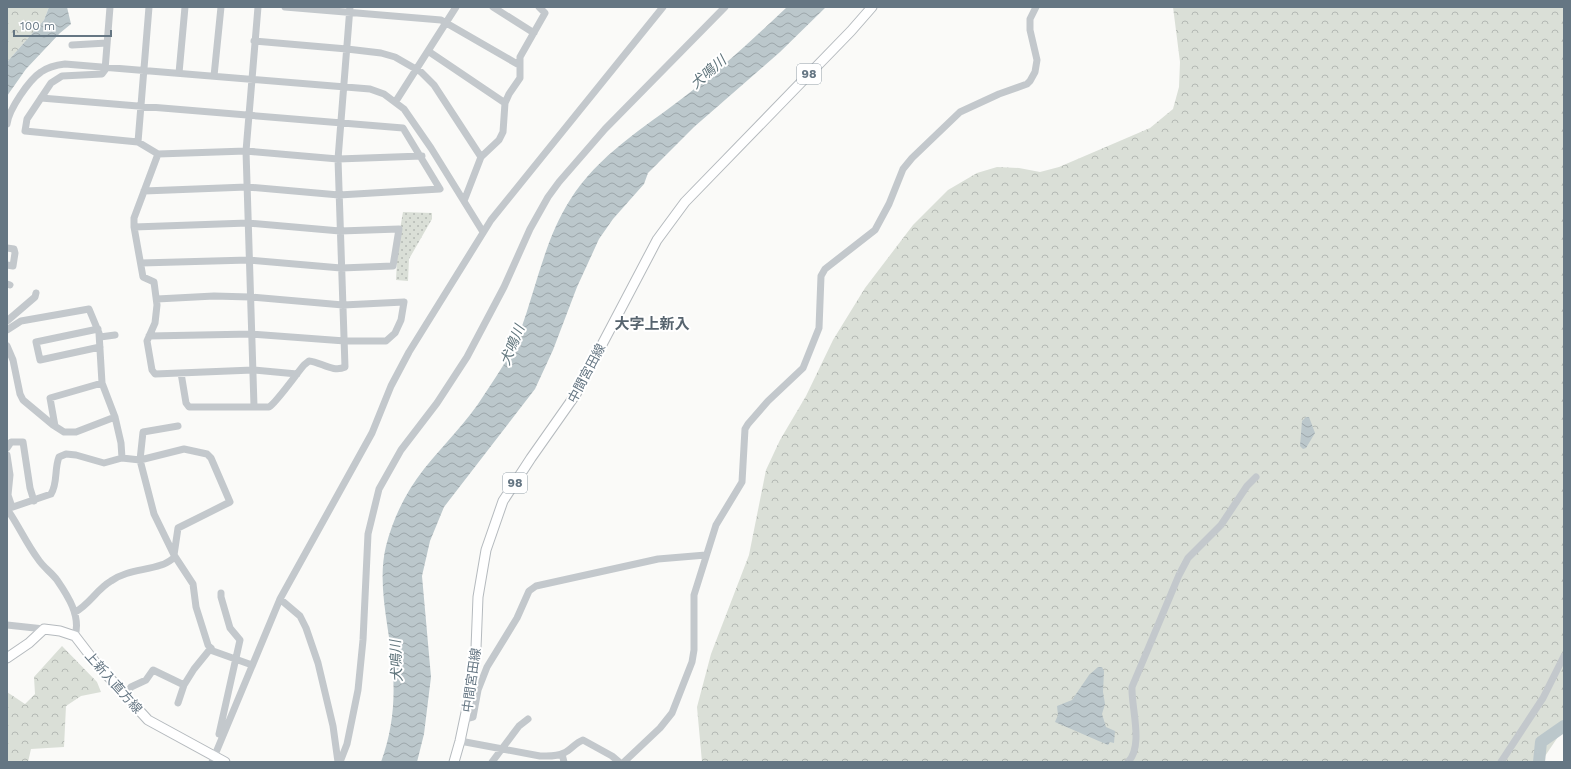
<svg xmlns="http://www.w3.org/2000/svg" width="1571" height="769" font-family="'Work Sans','Noto Sans JP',sans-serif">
<defs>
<pattern id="grass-dots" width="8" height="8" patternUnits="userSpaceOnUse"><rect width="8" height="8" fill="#dadfd7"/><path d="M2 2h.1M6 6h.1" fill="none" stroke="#b4b9b4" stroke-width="1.8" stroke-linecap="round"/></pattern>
<pattern id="forest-crowns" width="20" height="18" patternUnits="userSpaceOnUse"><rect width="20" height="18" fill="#dadfd7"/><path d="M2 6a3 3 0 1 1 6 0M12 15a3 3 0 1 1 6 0" fill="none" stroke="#b4b9b4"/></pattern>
<pattern id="water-waves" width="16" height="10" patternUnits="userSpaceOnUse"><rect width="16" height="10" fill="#bbc7cb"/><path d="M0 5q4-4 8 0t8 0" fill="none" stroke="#9ca6aa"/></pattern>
</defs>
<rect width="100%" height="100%" fill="#fafaf8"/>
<path fill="url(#grass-dots)" d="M403 212 432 213V219L409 259 408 281 396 280 398 241Z"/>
<path fill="url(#forest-crowns)" d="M7 7H49L44 20 7 62Z
M1173 7H1564V728L1541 762H702L697 707 711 654 749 555 766 470 780 440 806 396 833 340 865 288 913 225 948 190 977 173 997 167 1019 168 1040 172 1059 167 1150 128 1173 109 1179 87 1180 62Z
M62 646 97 682 101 692 81 696 66 706 64 747 31 749 28 762H7V692L25 704 35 694 34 677Z"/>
<path fill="url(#water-waves)" d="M49 7H67L71 24 60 33 26 69 7 96V62L44 20Z
M787 7H826L780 52 694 127 648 173 644 184 613 219 599 239 577 287 553 350 535 389 444 507 430 541 422 576 431 677 424 734 417 762H381C392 732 395 704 393 673 391 632 376 587 386 546 393 518 406 492 424 469 444 444 467 422 484 395 497 375 512 354 520 332 536 288 545 239 570 200 598 155 644 128 684 97 720 70 754 38 787 7Z
M1306 417H1309L1315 433 1306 448 1303 449 1300 446 1302 421Z
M1098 667H1102L1104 671 1103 692 1105 704 1102 714 1106 727 1115 731 1114 743 1110 742 1108 745 1055 722 1058 715 1057 706 1072 700 1089 675Z"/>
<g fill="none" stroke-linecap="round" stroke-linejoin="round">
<path stroke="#bbc7cb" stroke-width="12" d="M1539 762 1541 742 1564 726"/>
<defs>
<path id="major" d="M7 658 29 643 44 629 60 631 75 636 95 662 148 720 225 762
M454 762 460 741 468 703 476 648 478 597 486 550 503 501 531 458 576 394 657 240 685 202 851 31 872 7"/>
</defs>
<use href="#major" stroke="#b5babe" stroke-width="11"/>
<path stroke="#c3c8cc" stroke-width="7" d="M110 7 105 70 102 74 62 76 51 83 27 119 25 131 138 142 158 154 134 218V227L143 277 154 282 157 305 155 323 147 341 152 370 155 374 253 370 297 374
M285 7 441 20 519 65
M493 7 534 33
M254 41 347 49 381 53 395 57 421 72 434 85 481 157
M72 45 107 43
M428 51 505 103
M179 73 185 7
M214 76 221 7
M41 98 403 128 440 189 339 195 247 187 144 191
M396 101 456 7
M7 124C9 109 29 80 41 72 48 67 56 65 65 64L370 89 384 94 404 109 431 148 483 232
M138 142 149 7
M158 154 246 151 338 159 422 156
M464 201 481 157 499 140 503 132 505 103 509 94 520 78V57L545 13 539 7
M134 227 248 223 340 231 399 229 393 266 341 268 249 260 141 263
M7 248 14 249 15 253 13 266 7 265
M7 284 10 285
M7 321 35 297 36 293
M98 329 36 342 40 360 100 347
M7 330 21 321 89 309 99 333 102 383 115 417 121 443 122 458
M149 336 252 334 345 341H386L395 333 401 320 404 302 343 305 250 297 214 296 157 299
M100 337 115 335
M7 346 13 360 20 394 23 400 53 425 64 432H76L115 417
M181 373 186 403 189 407H269C276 403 297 373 304 365L309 361C321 362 333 373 345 367L338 159 350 7
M254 406 246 151 258 7
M55 426 50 398 102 383
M178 426 143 432 140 460 154 514 174 555 193 584 196 607 208 645 213 651 252 665
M7 448 11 442H23L30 488 34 501
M7 455 10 475 8 495 12 507
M7 509 51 494C58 483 54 470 59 457L66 454 76 455 104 463 122 458 140 460 184 449 207 454 211 458 230 502 178 528 174 555
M7 509C19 526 26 543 38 559 43 567 51 572 57 580 68 596 81 616 75 636
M280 599 300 616 306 628 318 663 333 726 338 762
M75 612C89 605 97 589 111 581 127 570 144 571 161 565 166 564 171 560 175 557
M7 625 44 629
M125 696 131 687 146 680 153 670 184 685 194 669 211 648
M178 703 184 685
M465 719 473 717 478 690 487 667 517 618 529 591 536 586 658 559 706 555
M219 734 240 640 230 628 221 597V593
M460 741 540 756C548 756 556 757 564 753 571 750 575 743 583 740L612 756 619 762
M562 754 564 762
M212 762 280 599 372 433 391 386 409 352 491 220 663 7
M340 762 347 744 358 690 363 640 368 534 379 489 401 450 437 403 467 357 504 287 530 229 548 197 559 182 605 129 725 7
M492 762 519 726 528 719
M624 762 660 728 672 713 692 662 694 650V595L716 525 742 482 745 429 748 424 768 401 803 368 819 328 821 276 825 269 875 230 889 204 903 169 912 158 960 112 999 94 1027 84 1030 81 1035 72 1037 60 1030 30V19L1036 7
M1128 762C1144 746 1131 707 1132 687L1179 575 1188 558 1221 525 1247 486 1256 477
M1501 762 1543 698 1564 656"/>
<use href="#major" stroke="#fff" stroke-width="9"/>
</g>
<g text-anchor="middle" stroke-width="4" stroke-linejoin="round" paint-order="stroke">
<g fill="#fff" stroke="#939fa8" stroke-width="1">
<rect x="797" y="64" width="24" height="20" rx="3"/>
<rect x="503" y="473" width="24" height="20" rx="3"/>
</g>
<g font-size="12" font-weight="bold" fill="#657683">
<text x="809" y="78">98</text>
<text x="515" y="487">98</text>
</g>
<g font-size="13" fill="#657683" stroke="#fff">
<text transform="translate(586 373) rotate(-62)" y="5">中間宮田線</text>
<text transform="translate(471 680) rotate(-82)" y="5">中間宮田線</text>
<text transform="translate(114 682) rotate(48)" y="5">上新入直方線</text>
</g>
<g font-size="14" font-style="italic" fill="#60757c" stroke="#fff">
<text transform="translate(708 72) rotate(-41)" y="5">犬鳴川</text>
<text transform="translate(512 345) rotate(-68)" y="5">犬鳴川</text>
<text transform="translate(396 661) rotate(-93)" y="5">犬鳴川</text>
</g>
<g font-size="15" font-weight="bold" fill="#57646e" stroke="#fff">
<text x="652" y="329">大字上新入</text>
</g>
</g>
<rect width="1571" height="769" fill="none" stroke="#657683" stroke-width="16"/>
<path d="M14 30v6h97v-6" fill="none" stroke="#657683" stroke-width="2"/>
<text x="20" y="30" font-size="12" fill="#657683" stroke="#ffffff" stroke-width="3" paint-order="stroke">100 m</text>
</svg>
